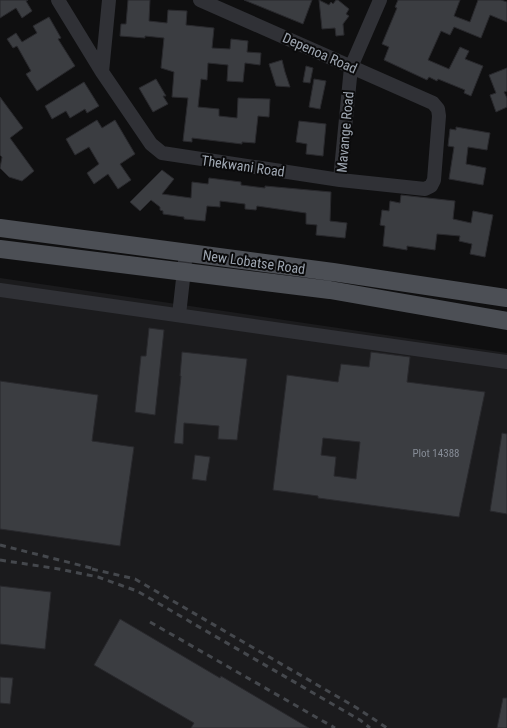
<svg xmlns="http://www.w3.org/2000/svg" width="507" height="728" font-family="'Roboto Condensed',sans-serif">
<rect width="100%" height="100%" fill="#0f0f10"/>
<path fill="#1b1b1d" d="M0 278 507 353V728H0Z"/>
<path fill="#3b3d41" stroke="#29292d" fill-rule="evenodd" d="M0 0H28L26 1 32 11 22 18 16 8 0 18Z
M128 0H150L149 21 167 23 168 10 187 11 186 25 214 28 212 48 230 49 231 39 248 41 247 52 261 53 260 65 245 63 243 82 227 81 228 65 208 63 207 80 201 79 198 107 219 109V116L237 118 238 98 270 99 269 117 258 116 255 143 242 142V144L192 138V142L183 141 188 98 172 97 174 72 161 68 164 38 145 36V38L120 36 121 24H126Z
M244 0H312L303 24Z
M319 0 329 5 331 2 333 4 336 0H338L349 9 346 14 349 16 343 24 344 35 336 36 335 28 322 29Z
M398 0H460L454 16 470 22 478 0H501L507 2V22L490 15 481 38 454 27 450 35 441 31 428 60 449 69 460 47 469 51 465 59 483 66 471 96 464 93 465 90 438 79 437 81 429 77 427 80 384 60 389 47 382 44 397 8 395 7Z
M49 17 61 38 58 39 75 66 37 91 26 74 31 71 17 46 13 48 7 39 16 33 22 42 37 33 33 26Z
M282 60 285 72 290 87 276 86 269 64Z
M306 66 313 68 310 83 303 82Z
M507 68V91L504 92 507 98V107L496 112 490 95 496 93 489 75Z
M156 79 166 96H163L168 104 153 112 139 88Z
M314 79 326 81 320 109 309 107Z
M84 82 99 106 87 113 85 109 70 118 66 111 52 119 45 106Z
M0 97 23 128 10 138 34 171 22 181 9 177 0 168 2 157 0 155Z
M97 120 102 128 115 120 135 154 120 164 131 180 118 189 108 174 94 184 87 173 99 164 89 147 75 155 66 139Z
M299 121 326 124 323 156 306 154 307 144 296 142Z
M456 127 490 133 487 150 468 147 466 164 486 168 483 185 449 179 454 147 448 146 450 129 456 130Z
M162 170 174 179 162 194 191 198 192 182 208 184 209 178 241 182V185L265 188V186L331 192 330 221 347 223 345 238 316 235 317 225 306 224V213L257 206 256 210 245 209V204L220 201V207L207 206 205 221 184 219V217L163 214V211L160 210V207L151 200 140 211 130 202Z
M401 195 455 201 453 219 471 223 473 211 493 215 485 257 470 254 472 244 459 241 460 236 437 234 435 250 407 246V250L383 246 385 226 380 225 382 210 389 211 390 201 400 203Z
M149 328 164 330 155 415 135 412 141 356H146Z
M182 352 247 359 237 440 218 439 219 426 184 423 183 444 174 443 181 376H180Z
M371 352 410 357 407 382 485 392 459 517 318 498V496L273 490 287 375 338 382 341 364 369 367ZM323 438 360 442 356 479 334 476 336 457 321 455Z
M0 381 98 395 92 441 134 447 120 546 0 529Z
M502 433 507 434V514L490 511Z
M195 455 210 457 206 481 192 479Z
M0 586 51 592 45 649 0 644Z
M120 619 220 678 221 676 309 728H191L194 723 94 665Z
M0 677 13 678 10 704 0 703Z
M503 698H507V728H497Z"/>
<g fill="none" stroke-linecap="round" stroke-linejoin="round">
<path stroke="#303136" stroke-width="14" d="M58 0 102 72 151 144 162 153 340 180 425 189 431 186 434 180 439 116 438 109 433 103 200 0
M102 72 109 0
M340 180 351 67 380 0
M0 290 507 362
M179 315 185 261"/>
<path stroke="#4c4f55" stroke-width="18" d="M0 228 333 272 507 298
M0 249 330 290 507 321"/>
<path stroke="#45484d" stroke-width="3" stroke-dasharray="6 5" stroke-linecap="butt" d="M0 545 95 569
M0 560 59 569 98 577 137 591 360 720 370 728
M92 569 135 579 357 708 387 728
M150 622 335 728"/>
</g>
<g text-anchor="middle" stroke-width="4" stroke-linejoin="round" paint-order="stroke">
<g font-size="11" fill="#868c96">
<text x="436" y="457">Plot 14388</text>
</g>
<g font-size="14" fill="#9fa7b2" stroke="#0a0a0b">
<text transform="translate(320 53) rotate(24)" y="5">Depenoa Road</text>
<text transform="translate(345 132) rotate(-85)" y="5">Mavange Road</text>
<text transform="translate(243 166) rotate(8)" y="5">Thekwani Road</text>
<text transform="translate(254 262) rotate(8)" y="5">New Lobatse Road</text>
</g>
</g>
</svg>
